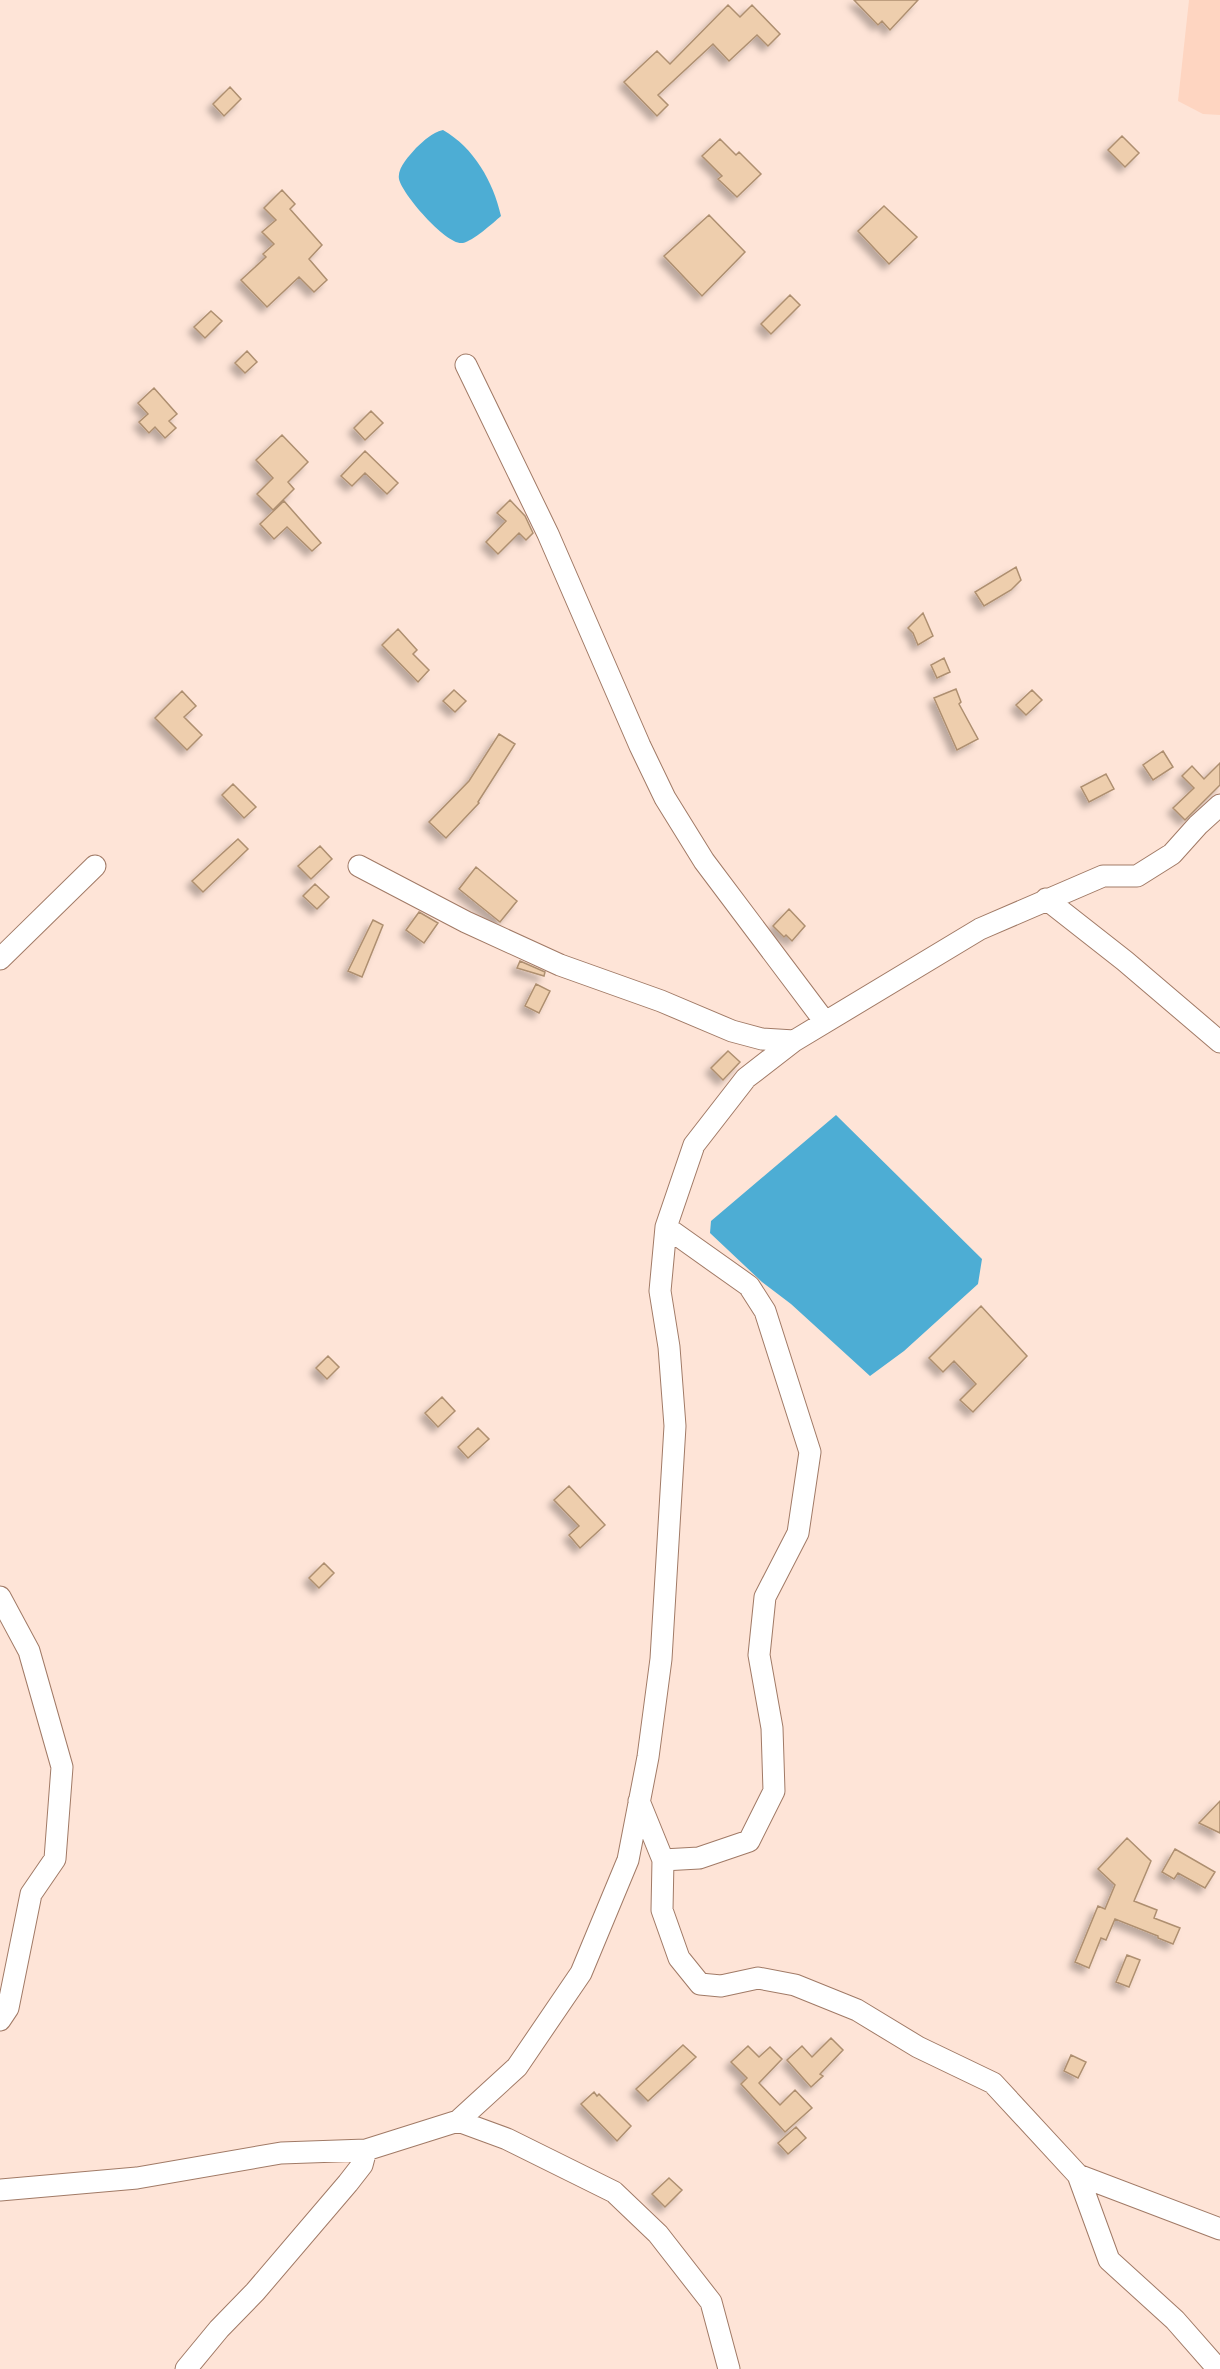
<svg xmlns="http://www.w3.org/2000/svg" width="1220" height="2369" font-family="Georgia,serif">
<defs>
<filter id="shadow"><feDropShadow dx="-5.5" dy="5.5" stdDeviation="3" flood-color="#0004"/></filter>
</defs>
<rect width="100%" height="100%" fill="#fee4d7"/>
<path fill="#fed5c1" d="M1189 0H1220V115L1203 114 1178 101Z"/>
<path fill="#4dadd4" d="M443 130C474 148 493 181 501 216 493 223 473 241 463 243 447 246 402 194 399 179 397 168 409 156 416 148 425 140 431 133 443 130Z
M836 1115 982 1259 978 1284 904 1351 870 1376 791 1304 762 1282 710 1233 711 1221Z"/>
<path fill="#eecead" stroke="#ae8f70" stroke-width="1.5" filter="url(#shadow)" d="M854 0H918L890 30 882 21 878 25Z
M728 5 740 17 752 5 780 34 768 46 757 35 729 61 713 44 658 95 668 105 657 116 624 82 657 51 670 64Z
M230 87 241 99 224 116 213 104Z
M1122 136 1139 153 1125 167 1108 150Z
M720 139 736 155 739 152 761 174 737 197 718 179 722 176 702 156Z
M282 190 295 204 290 209 322 245 309 259 327 280 314 292 299 277 267 307 241 280 266 257 263 254 274 244 262 232 276 220 264 208Z
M884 206 917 237 889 264 858 231Z
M709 215 745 252 702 296 664 256Z
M790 295 800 305 771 334 761 324Z
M211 311 222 321 205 338 194 327Z
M247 351 257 362 245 373 235 363Z
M154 388 177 414 169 421 176 428 165 438 155 427 149 433 139 422 148 414 138 403Z
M371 411 383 423 365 440 354 428Z
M282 435 308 462 288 482 294 489 273 510 257 494 273 478 256 460Z
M365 451 398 483 387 494 365 473 352 486 341 476Z
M510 500 525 516 533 533 526 540 519 533 498 554 486 542 506 521 497 513Z
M284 501 321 543 312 551 287 527 274 539 260 524Z
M1016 567 1021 580 1011 590 984 606 975 592Z
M923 613 933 636 918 645 913 633 908 628Z
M398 629 417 650 413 654 429 670 418 682 382 645Z
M944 658 950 672 937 678 931 665Z
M956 689 961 702 959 704 978 739 957 750 934 698Z
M454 690 466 701 455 712 443 701Z
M1032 690 1042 700 1026 715 1016 705Z
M182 691 196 706 184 717 202 735 187 750 155 718Z
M499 734 515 744 478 802 479 803 446 838 429 822 469 781Z
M1163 751 1173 767 1153 780 1143 765Z
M1220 763V785L1185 820 1173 808 1194 788 1182 776 1192 766 1204 779Z
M1106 774 1114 789 1089 802 1081 787Z
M233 784 256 807 244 818 222 795Z
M238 839 248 849 203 892 192 881Z
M320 846 332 859 311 879 298 866Z
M476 867 517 901 500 922 459 889Z
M315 884 329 897 317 909 303 896Z
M789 909 805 926 792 941 786 935 784 937 773 926Z
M419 912 438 923 424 943 406 930Z
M373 920 383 925 362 977 348 971Z
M520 961 545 972 544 976 517 968Z
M536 984 550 991 539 1013 525 1006Z
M728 1051 740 1062 723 1080 711 1068Z
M981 1306 1027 1356 973 1412 960 1400 976 1384 954 1361 943 1372 929 1358Z
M328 1356 339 1367 327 1379 316 1368Z
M442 1397 455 1411 438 1427 425 1413Z
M478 1428 489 1439 468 1458 458 1447Z
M569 1486 605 1525 580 1548 569 1535 579 1526 554 1500Z
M324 1563 334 1573 319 1588 309 1578Z
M1220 1801V1833L1199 1823Z
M1127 1838 1151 1861 1134 1901 1157 1910 1154 1918 1180 1928 1173 1944 1158 1938V1936L1115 1919 1106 1940 1101 1938 1089 1968 1075 1962 1098 1906 1105 1909 1115 1885 1098 1869Z
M1175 1849 1215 1872 1205 1888 1178 1873 1174 1879 1162 1872Z
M1127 1955 1140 1960 1129 1987 1116 1982Z
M831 2038 843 2050 820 2074 823 2076 811 2087 787 2060 802 2046 812 2057Z
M683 2045 696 2057 648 2101 636 2089Z
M748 2046 759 2057 770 2047 782 2059 759 2083 780 2105 795 2090 812 2108 785 2132 741 2084 747 2078 731 2062Z
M1071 2055 1086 2062 1078 2078 1064 2071Z
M594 2092 597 2096 599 2094 631 2126 617 2141 581 2104Z
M796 2127 806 2138 788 2154 778 2143Z
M669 2178 682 2190 665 2207 652 2194Z"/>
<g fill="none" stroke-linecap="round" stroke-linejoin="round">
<defs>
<path id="minor" d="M466 365 548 534 640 746 665 798 704 861 825 1022
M359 866 466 922 560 965 661 1001 732 1031 762 1039 794 1041
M1046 899 1125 961 1220 1042
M0 959 95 866
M0 1597 29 1651 62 1767 55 1859 31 1894 8 2008 0 2020
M639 1801 663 1860 699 1858 749 1841 774 1791 772 1728 759 1655 765 1597 798 1533 810 1452 765 1311 749 1286 666 1227
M663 1860 662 1910 679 1958 700 1984 721 1986 758 1978 795 1985 857 2010 918 2047 993 2083 1078 2175 1109 2260 1175 2320 1218 2369
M458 2121 507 2139 614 2192 658 2234 711 2302 729 2369
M1078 2175 1220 2229
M0 2190 137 2178 281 2153 366 2150 458 2121 517 2067 581 1973 628 1860 648 1757 661 1659 675 1426 669 1347 660 1291 666 1227 694 1145 746 1078 794 1041 980 929 1103 876H1137L1172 854 1198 825 1220 805
M186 2369 219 2329 255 2292 348 2183 362 2165 366 2150"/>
</defs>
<use href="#minor" stroke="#a17a66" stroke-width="23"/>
<use href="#minor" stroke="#fff" stroke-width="21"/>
</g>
</svg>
